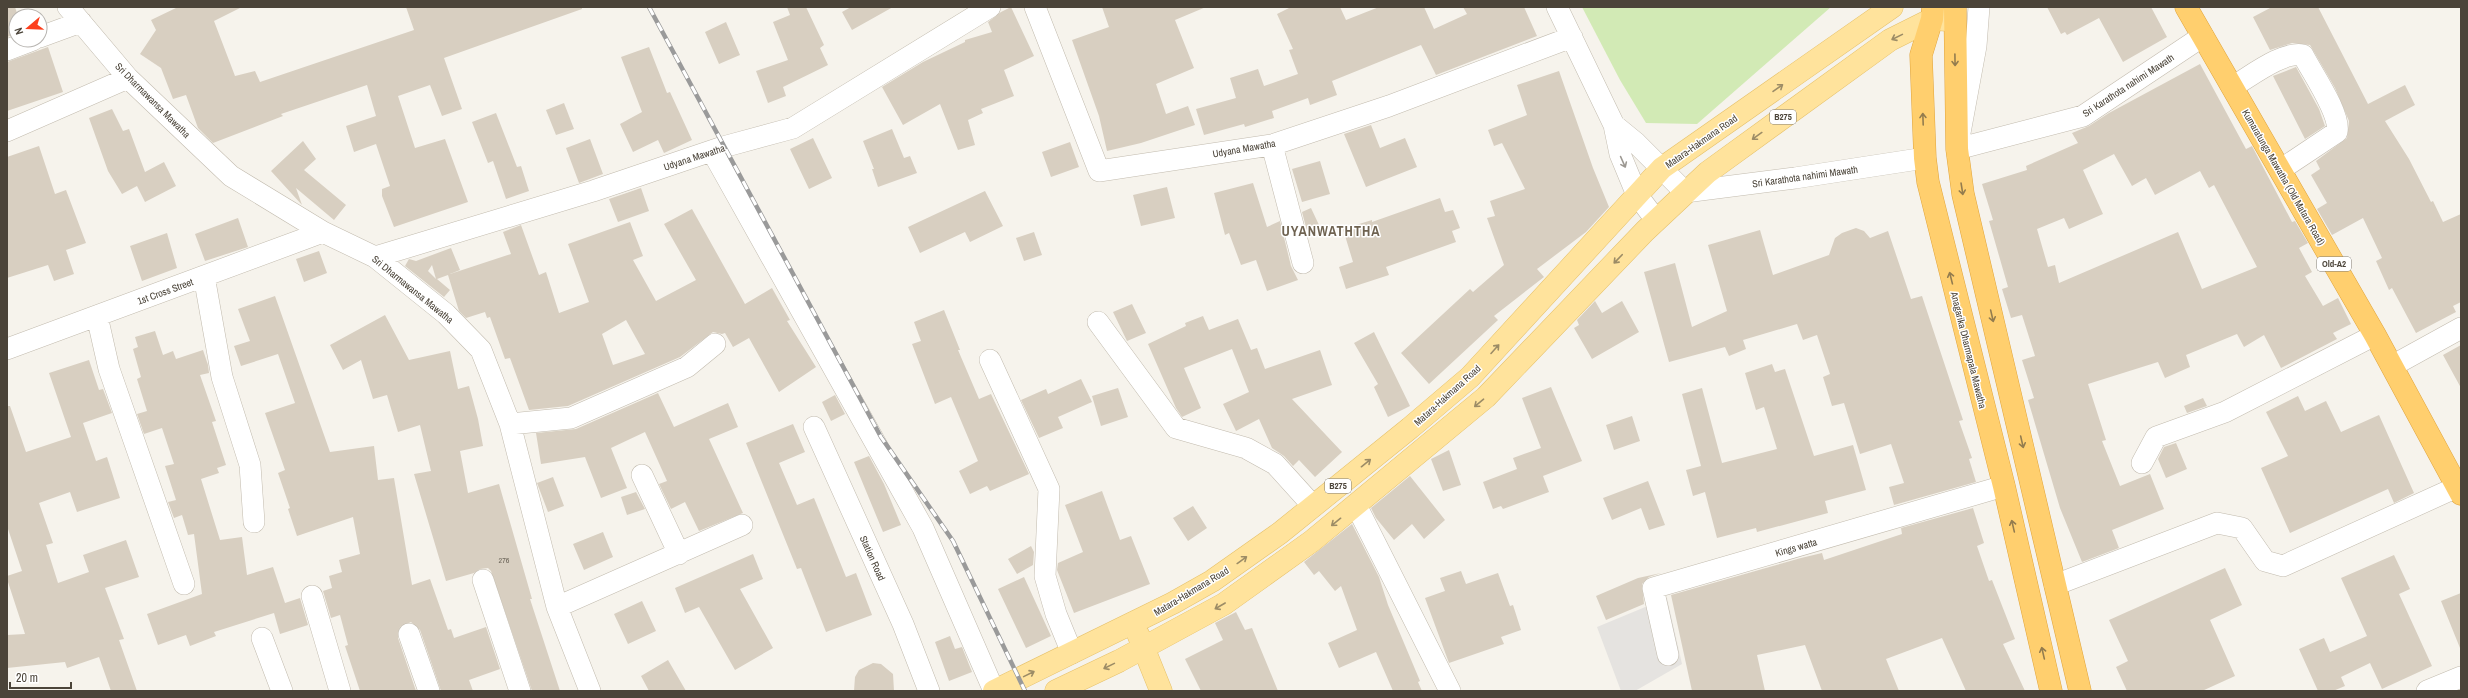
<svg xmlns="http://www.w3.org/2000/svg" width="2468" height="698" font-family="'Archivo Narrow',sans-serif">
<rect width="100%" height="100%" fill="#f6f3ec"/>
<path fill="#d2eab5" d="M1582 7H1831L1697 124 1646 123 1620 80Z"/>
<path fill="#e5e3e0" d="M1667 598 1682 664 1635 691H1621L1597 627Z"/>
<path fill="#d8cfc1" fill-rule="evenodd" d="M7 7H15L18 16H16V34L7 37Z
M178 7H242L214 21 235 76 255 71 260 82 414 30 406 7H582V9L444 58 462 109 442 116 430 85 398 96 415 148 445 139 468 202 394 227 382 196V189L390 186 376 144 354 152 346 126 376 116 367 85 281 114 283 116 213 143 198 128 186 95 173 99 161 68 140 54 156 30 151 20Z
M787 7H806L824 45 820 48 828 65 783 87 786 96 768 103 756 71 788 60 773 22 790 15Z
M851 7H893L852 30 842 12Z
M1011 7 1034 56 1004 70 1014 96 981 109 983 113 968 120 975 145 958 150 940 104 903 125 882 87 923 62 965 42V40L992 32 988 22 1001 12Z
M1102 7H1206L1175 20 1194 68 1156 84 1166 114 1188 106 1195 125 1141 143 1107 151 1099 116 1072 40 1109 27Z
M1291 7H1340L1346 20 1379 7H1424L1434 29 1467 14 1463 7H1524L1537 36 1436 75 1421 45 1332 81 1337 95 1310 105 1308 98 1272 111 1274 118 1245 127 1244 124 1204 135 1196 109 1236 98 1230 78 1258 69 1264 86 1298 74 1289 50 1293 49 1277 14Z
M2047 7H2151L2167 37 2123 62 2099 18 2067 35 2065 32 2061 34Z
M2272 7H2318L2368 104 2405 85 2415 105 2385 121 2409 159 2431 202 2433 201 2443 222 2461 214V302L2453 306 2456 312 2416 333 2392 288 2389 290 2376 261 2382 258 2363 218 2332 235 2317 209 2327 203 2311 175 2320 169 2316 161 2347 138 2349 121 2335 88 2310 45 2292 43 2270 50 2253 17Z
M726 22 740 55 719 64 705 32Z
M48 47 63 92 7 111V62Z
M649 47 667 93 670 92 692 140 664 153 658 140 633 152 620 124 642 112 621 57Z
M2200 64 2246 149 2252 146 2292 222 2295 221 2308 243 2299 248 2312 272 2305 276 2323 306 2338 298 2351 324 2333 333 2337 339 2281 368 2264 335 2244 347 2237 334 2186 355 2190 367 2165 378 2158 362 2088 384 2106 440 2102 441 2120 486 2150 474 2164 509 2112 530 2119 548 2082 562 2060 508 2028 400 2034 398 2022 360 2035 356 2022 315 2011 318 2002 289 2008 287 1989 221 1993 220 1982 184 2027 170 2026 166 2078 143 2072 133 2089 126 2109 113ZM2114 154 2132 186 2146 178 2155 195 2200 171 2209 188 2214 185 2257 267 2202 289 2178 232 2059 283 2055 265 2048 267 2037 229 2064 218 2069 229 2103 214 2083 170Z
M2296 67 2319 109 2325 126 2305 139 2273 76Z
M1559 71 1593 168 1609 207 1586 232 1537 269 1544 277 1494 316 1498 320 1429 384 1401 353 1470 289 1473 292 1504 265 1487 218 1495 216 1490 201 1525 189 1502 143 1494 146 1488 130 1527 115 1517 85Z
M564 103 574 129 556 135 546 110Z
M112 109 123 131 129 129 145 172 164 162 176 186 145 202 137 186 122 194 108 171 89 118Z
M496 113 517 167 521 166 529 191 506 199 493 161 488 163 472 122Z
M1371 125 1380 148 1405 138 1417 167 1366 187 1344 134Z
M892 129 904 158 910 156 917 173 878 187 872 169H874L863 141Z
M813 138 832 178 809 189 790 149Z
M590 139 603 174 579 183 566 148Z
M303 141 316 159 304 170 346 205 334 220 296 188 302 205 271 171Z
M1070 142 1079 167 1051 177 1042 152Z
M39 146 55 194 66 190 86 243 66 250 74 274 54 281 48 265 7 278V157Z
M1320 161 1330 194 1302 202 1292 169Z
M1253 183 1267 227 1280 221 1291 266 1298 280 1267 291 1256 260 1241 265 1229 233 1225 235 1214 193Z
M1167 187 1175 218 1141 226 1133 195Z
M641 188 649 211 618 222 609 199Z
M985 191 1003 226 970 242 965 232 920 253 908 227Z
M1440 198 1445 212 1453 210 1460 228 1452 231 1456 242 1386 267 1389 275 1346 289 1339 267 1353 262 1343 229 1372 220V222Z
M1311 208 1319 225 1307 231 1302 212Z
M692 209 745 304 772 288 790 320 787 321 816 367 779 392 749 338 733 347 725 333 722 334 713 332 680 357 568 406 529 410 510 358 505 359 490 317 487 318 485 312 466 318 459 311 448 275 437 279 450 290 444 297 405 266 409 259 416 261 451 248 460 270 450 274 511 254 503 232 521 225 539 275 546 272 559 313 589 302 568 244 630 222 643 256 633 260 656 301 696 280 664 224ZM432 265 436 279 428 271ZM626 320 645 354 613 365 602 334Z
M238 218 248 247 205 261 195 234Z
M1856 228 1864 231 1870 238 1888 231 1911 299 1922 296 1963 420 1959 421 1972 458 1969 459 1976 482 1894 505 1889 487 1904 483 1891 444 1860 454 1844 403 1832 406 1823 377 1830 374 1817 335 1803 340 1797 324 1743 340 1746 349 1729 356 1725 347 1669 362 1644 272 1675 263 1692 327 1727 311 1708 245 1760 230 1773 275 1829 255 1835 238 1842 233Z
M1034 232 1042 255 1024 261 1016 238Z
M167 233 177 268 142 281 130 246Z
M319 251 327 273 304 282 296 259Z
M275 296 330 452 374 446 378 480 394 478 412 585 430 579 448 630 451 629 454 638 486 627 500 669 469 680 473 691H441L420 630 411 622 400 627 398 638 416 691H360L345 646 348 645 340 615 331 618 323 591 332 588 329 576 342 572 339 560 360 554 353 517 297 536 288 509 290 508 278 473 285 470 265 413 295 403 278 354 241 366 234 346 250 341 238 309Z
M1595 301 1602 313 1622 301 1639 332 1592 359 1574 328 1579 325 1577 320Z
M1132 304 1146 333 1127 341 1113 312Z
M944 310 960 350H958L979 399 991 394 1029 474 990 491 987 486 970 494 959 471 978 461 951 397 935 404 912 344 921 341 914 322Z
M385 315 409 360 450 351 458 389 469 386 478 419 483 446 460 451 468 493 499 484 532 599H530L560 691H532L491 571 488 568 480 569 474 573 446 581 414 474 431 471 420 425 398 432 387 395 373 399 361 360 343 370 330 345Z
M1203 316 1209 330 1238 319 1251 350 1257 348 1265 369 1320 350 1332 385 1292 399 1342 452 1315 477 1299 460 1293 466 1284 456 1272 448 1259 419 1236 431 1223 404 1249 392 1232 349 1184 368 1201 408 1182 417 1176 408 1148 344 1186 326 1185 323Z
M155 331 163 355 173 351 176 359 203 350 208 365 209 373 200 375 216 421 212 422 226 465 217 468 219 473 201 479 220 540 242 537 247 575 273 567 285 603 300 598 308 625 280 634 274 613 214 632 216 636 190 646 186 635 158 645 147 614 202 594 194 534 188 535 182 515 174 518 168 502 176 500 165 466 174 464 162 428 144 434 137 414 147 411 137 379 141 377 133 349 138 347 135 337Z
M1374 332 1410 406 1388 417 1374 387 1378 384 1354 343Z
M2461 345V388L2443 355Z
M89 360 99 390 103 389 112 413 83 423 96 461 107 457 120 498 77 512 70 492 39 503 53 543 46 545 58 583 89 572 83 555 126 540 139 577 105 588 124 639 119 640 137 691H111L99 657 67 668 65 662 7 668V635L25 634 7 579V576L22 571 7 526V406H10L26 452 71 437 49 373Z
M1772 364 1775 372 1785 369 1814 456 1853 445 1866 490 1825 501 1828 513 1757 532 1756 528 1717 538 1705 492 1693 496 1686 470 1701 466 1682 394 1702 388 1722 463 1777 449 1764 407 1756 410 1745 373Z
M1081 379 1092 402 1058 417 1063 428 1039 438 1021 400 1046 389 1048 394Z
M1551 387 1582 461 1543 476 1549 492 1503 509 1501 506 1493 509 1483 482 1517 469 1513 458 1541 448 1522 398Z
M1118 388 1128 417 1101 426 1092 396Z
M658 393 674 427 728 403 738 427 709 439 743 513 699 531 685 502 671 509 659 484 667 481 645 432 611 448 627 488 601 498 585 457 541 464 536 433 576 429Z
M835 395 845 414 831 421 822 402Z
M2298 396 2305 411 2326 401 2341 432 2379 415 2414 493 2394 503 2388 489 2290 533 2261 468 2288 456 2266 412Z
M2203 398 2207 406 2187 413 2184 406Z
M1632 416 1640 441 1614 450 1606 425Z
M793 424 805 452 779 463 797 505 814 498 846 577 856 573 872 615 826 632 801 568 797 569 746 443Z
M2176 443 2187 469 2166 478 2158 459 2164 447Z
M1449 450 1461 485 1443 491 1431 459Z
M869 456 884 484 901 525 883 532 854 462Z
M1410 476 1445 520 1424 539 1412 524 1394 540 1376 518 1371 508Z
M553 477 564 506 548 512 537 483Z
M1648 481 1665 525 1649 530 1641 508 1612 520 1603 498Z
M1102 491 1120 540 1131 536 1150 584 1074 613 1057 570 1058 563 1083 552 1065 505Z
M636 492 645 509 627 515 621 497Z
M1193 506 1207 528 1188 541 1173 518Z
M1973 508 1984 543 1977 546 1989 581 1992 580 2015 639 2003 644 2025 691H1966L1942 638 1886 659 1899 691H1822L1805 645 1757 655 1765 691H1692L1671 595 1801 558 1822 553 1824 560 1902 534 1901 528Z
M1352 524 1379 577 1388 605 1420 681 1418 682 1422 691H1393L1376 652 1339 668 1328 643 1357 630 1341 586 1335 591 1319 571 1314 575 1304 562Z
M603 532 613 557 584 570 573 544Z
M1031 546 1034 552 1033 565 1017 574 1008 559Z
M753 554 763 579 740 589 773 648 735 670 699 607 685 613 675 588Z
M2394 555 2410 589 2399 594 2432 666 2382 689 2370 663 2341 677 2345 686 2333 691H2318L2299 649 2324 638 2330 652 2367 636 2341 578Z
M2225 568 2242 605 2210 620 2235 676 2202 691H2127L2116 667 2128 661 2109 620Z
M1461 571 1466 584 1498 573 1510 606 1513 605 1521 630 1501 637 1504 644 1449 663 1425 598 1445 591 1440 578Z
M1661 573 1649 577 1642 584 1644 604 1606 620 1596 596 1638 578Z
M1024 577 1051 636 1026 648 998 589Z
M2461 593V648H2460L2441 601Z
M642 601 656 631 628 644 614 614Z
M1236 612 1245 630 1252 628 1278 691H1201L1185 659 1223 640 1215 623Z
M950 636 955 649 962 647 972 672 949 681 935 642Z
M668 660 686 691H649L641 676Z
M873 663 881 664 893 674 894 691H854L855 677 859 670Z"/>
<g fill="none" stroke-linecap="round" stroke-linejoin="round">
<defs>
<path id="minor" d="M68 7 128 78 231 176 323 232 375 257 446 314 481 350 510 424 557 607 590 691
M1035 7 1099 171 1272 145 1389 106 1572 37
M1557 7 1614 125 1620 154 1637 195 1656 220
M1979 7 1976 46 1957 149 2083 116 2203 36
M40 37 81 22
M7 50 33 40
M2232 87C2250 77 2282 51 2303 55 2312 73 2341 114 2337 132L2280 170
M1614 125 1636 143 1685 192 1795 178 1925 158
M7 131 128 78
M1272 145 1303 263
M712 151 923 528 994 691
M375 257 593 191 723 147 793 128 990 7
M204 276 222 377 250 465 254 522
M97 316 109 369 184 584
M1098 322 1176 428 1246 448 1275 464 1313 506
M7 349 323 232
M990 360 1049 489 1045 576 1056 614 1072 653
M2392 366 2461 328
M510 424 571 418 687 367 715 344
M814 427 903 624 929 691
M2142 463 2156 437 2225 412 2375 335
M642 475 679 554
M1356 505 1450 691
M483 580 520 691
M2055 585 2217 523 2242 528 2265 561 2283 566 2457 487
M312 596 340 691
M557 607 742 525
M409 634 429 691
M262 638 282 691
M1668 655 1653 588 2004 486
M2427 691 2461 677"/>
<path id="major" d="M1138 634 1161 691
M994 691 1173 603 1212 581 1280 533 1410 428 1470 377 1662 168 1892 7
M1056 691 1119 661 1224 604 1312 541 1486 397 1645 231 1708 172 1890 40 1932 19 1947 20"/>
<path id="highway" d="M1933 7 1932 19 1921 55 1925 158 1928 182 2004 486 2051 691
M1955 7 1957 149 1963 194 2080 691
M2186 7 2375 335 2461 494"/>
</defs>
<use href="#minor" stroke="#c2bbae" stroke-width="22"/>
<use href="#major" stroke="#e6c16a" stroke-width="23"/>
<use href="#highway" stroke="#e0a43c" stroke-width="23"/>
<use href="#minor" stroke="#fff" stroke-width="21"/>
<use href="#major" stroke="#ffe39c" stroke-width="22"/>
<use href="#highway" stroke="#ffcf6e" stroke-width="22"/>
<defs>
<path id="rail" d="M649 7 881 437 953 541 1025 691"/>
</defs>
<use href="#rail" stroke="#9a9a9a" stroke-width="4.5"/>
<use href="#rail" stroke="#fff" stroke-width="3" stroke-dasharray="9" stroke-linecap="butt"/>
</g>
<defs><path id="oneway-shaft" d="M-6 0H5M1.5-3L5.5 0L1.5 3" fill="none" stroke-width="1.6" stroke-linecap="round" stroke-linejoin="round"/></defs>
<g stroke="#9c8c66">
<use href="#oneway-shaft" transform="translate(1897 37) rotate(154)"/>
<use href="#oneway-shaft" transform="translate(1778 88) rotate(-35)"/>
<use href="#oneway-shaft" transform="translate(1757 136) rotate(144)"/>
<use href="#oneway-shaft" transform="translate(1618 259) rotate(134)"/>
<use href="#oneway-shaft" transform="translate(1495 349) rotate(-48)"/>
<use href="#oneway-shaft" transform="translate(1479 403) rotate(140)"/>
<use href="#oneway-shaft" transform="translate(1366 463) rotate(-39)"/>
<use href="#oneway-shaft" transform="translate(1336 522) rotate(141)"/>
<use href="#oneway-shaft" transform="translate(1242 560) rotate(-36)"/>
<use href="#oneway-shaft" transform="translate(1220 606) rotate(150)"/>
<use href="#oneway-shaft" transform="translate(1109 666) rotate(154)"/>
<use href="#oneway-shaft" transform="translate(1029 674) rotate(-26)"/>
</g>
<g stroke="#937c4e">
<use href="#oneway-shaft" transform="translate(1955 60) rotate(89)"/>
<use href="#oneway-shaft" transform="translate(1923 119) rotate(-92)"/>
<use href="#oneway-shaft" transform="translate(1962 189) rotate(81)"/>
<use href="#oneway-shaft" transform="translate(1951 278) rotate(-104)"/>
<use href="#oneway-shaft" transform="translate(1992 316) rotate(77)"/>
<use href="#oneway-shaft" transform="translate(2022 442) rotate(77)"/>
<use href="#oneway-shaft" transform="translate(2013 526) rotate(-103)"/>
<use href="#oneway-shaft" transform="translate(2043 653) rotate(-103)"/>
</g>
<use stroke="#9c9892" href="#oneway-shaft" transform="translate(1623 162) rotate(66)"/>
<g text-anchor="middle" stroke-width="3" stroke-linejoin="round" paint-order="stroke">
<g font-size="8" fill="#6e675b">
<text x="504" y="563">276</text>
</g>
<g fill="#fff" stroke="#817c74" stroke-width="1">
<rect x="1770" y="110" width="26" height="14" rx="3"/>
<rect x="2317" y="257" width="34" height="14" rx="3"/>
<rect x="1325" y="479" width="26" height="14" rx="3"/>
</g>
<g font-size="9" font-weight="bold" fill="#4b4439">
<text x="1783" y="120">B275</text>
<text x="2334" y="267">Old-A2</text>
<text x="1338" y="489">B275</text>
</g>
<g font-size="10" fill="#4b4439" stroke="#fff">
<text transform="translate(2128 85) rotate(-33)" y="4">Sri Karathota nahimi Mawath</text>
<text transform="translate(153 100) rotate(45)" y="4">Sri Dharmawansa Mawatha</text>
<text transform="translate(1701 141) rotate(-35)" y="4">Matara-Hakmana Road</text>
<text transform="translate(1244 148) rotate(-10)" y="4">Udyana Mawatha</text>
<text transform="translate(694 157) rotate(-18)" y="4">Udyana Mawatha</text>
<text transform="translate(1805 176) rotate(-8)" y="4">Sri Karathota nahimi Mawath</text>
<text transform="translate(2284 177) rotate(60)" y="4">Kumaratunga Mawatha (Old Matara Road)</text>
<text transform="translate(413 289) rotate(39)" y="4">Sri Dharmawansa Mawatha</text>
<text transform="translate(165 291) rotate(-20)" y="4">1st Cross Street</text>
<text transform="translate(1969 350) rotate(76)" y="4">Anagarika Dharmapala Mawatha</text>
<text transform="translate(1447 395) rotate(-42)" y="4">Matara-Hakmana Road</text>
<text transform="translate(1796 547) rotate(-16)" y="4">Kings watta</text>
<text transform="translate(873 558) rotate(66)" y="4">Station Road</text>
<text transform="translate(1191 591) rotate(-31)" y="4">Matara-Hakmana Road</text>
</g>
<g font-size="14" font-weight="bold" letter-spacing="1" fill="#6e6250" stroke="#fff">
<text x="1331" y="236">UYANWATHTHA</text>
</g>
</g>
<rect width="2468" height="698" fill="none" stroke="#4b4439" stroke-width="16"/>
<g transform="translate(28 28) rotate(251)"><circle r="19" fill="#ffffff" stroke="#b7b4b0"/>
<path d="M0-3L7 15L0 10L-7 15Z" fill="#fc3f1d"/>
<text y="-6" font-size="11" font-weight="bold" text-anchor="middle" fill="#4b4439">N</text>
</g>
<path d="M10 682v6h61v-6" fill="none" stroke="#4b4439" stroke-width="2"/>
<text x="16" y="682" font-size="12" fill="#4b4439" stroke="#ffffff" stroke-width="3" paint-order="stroke">20 m</text>
</svg>
